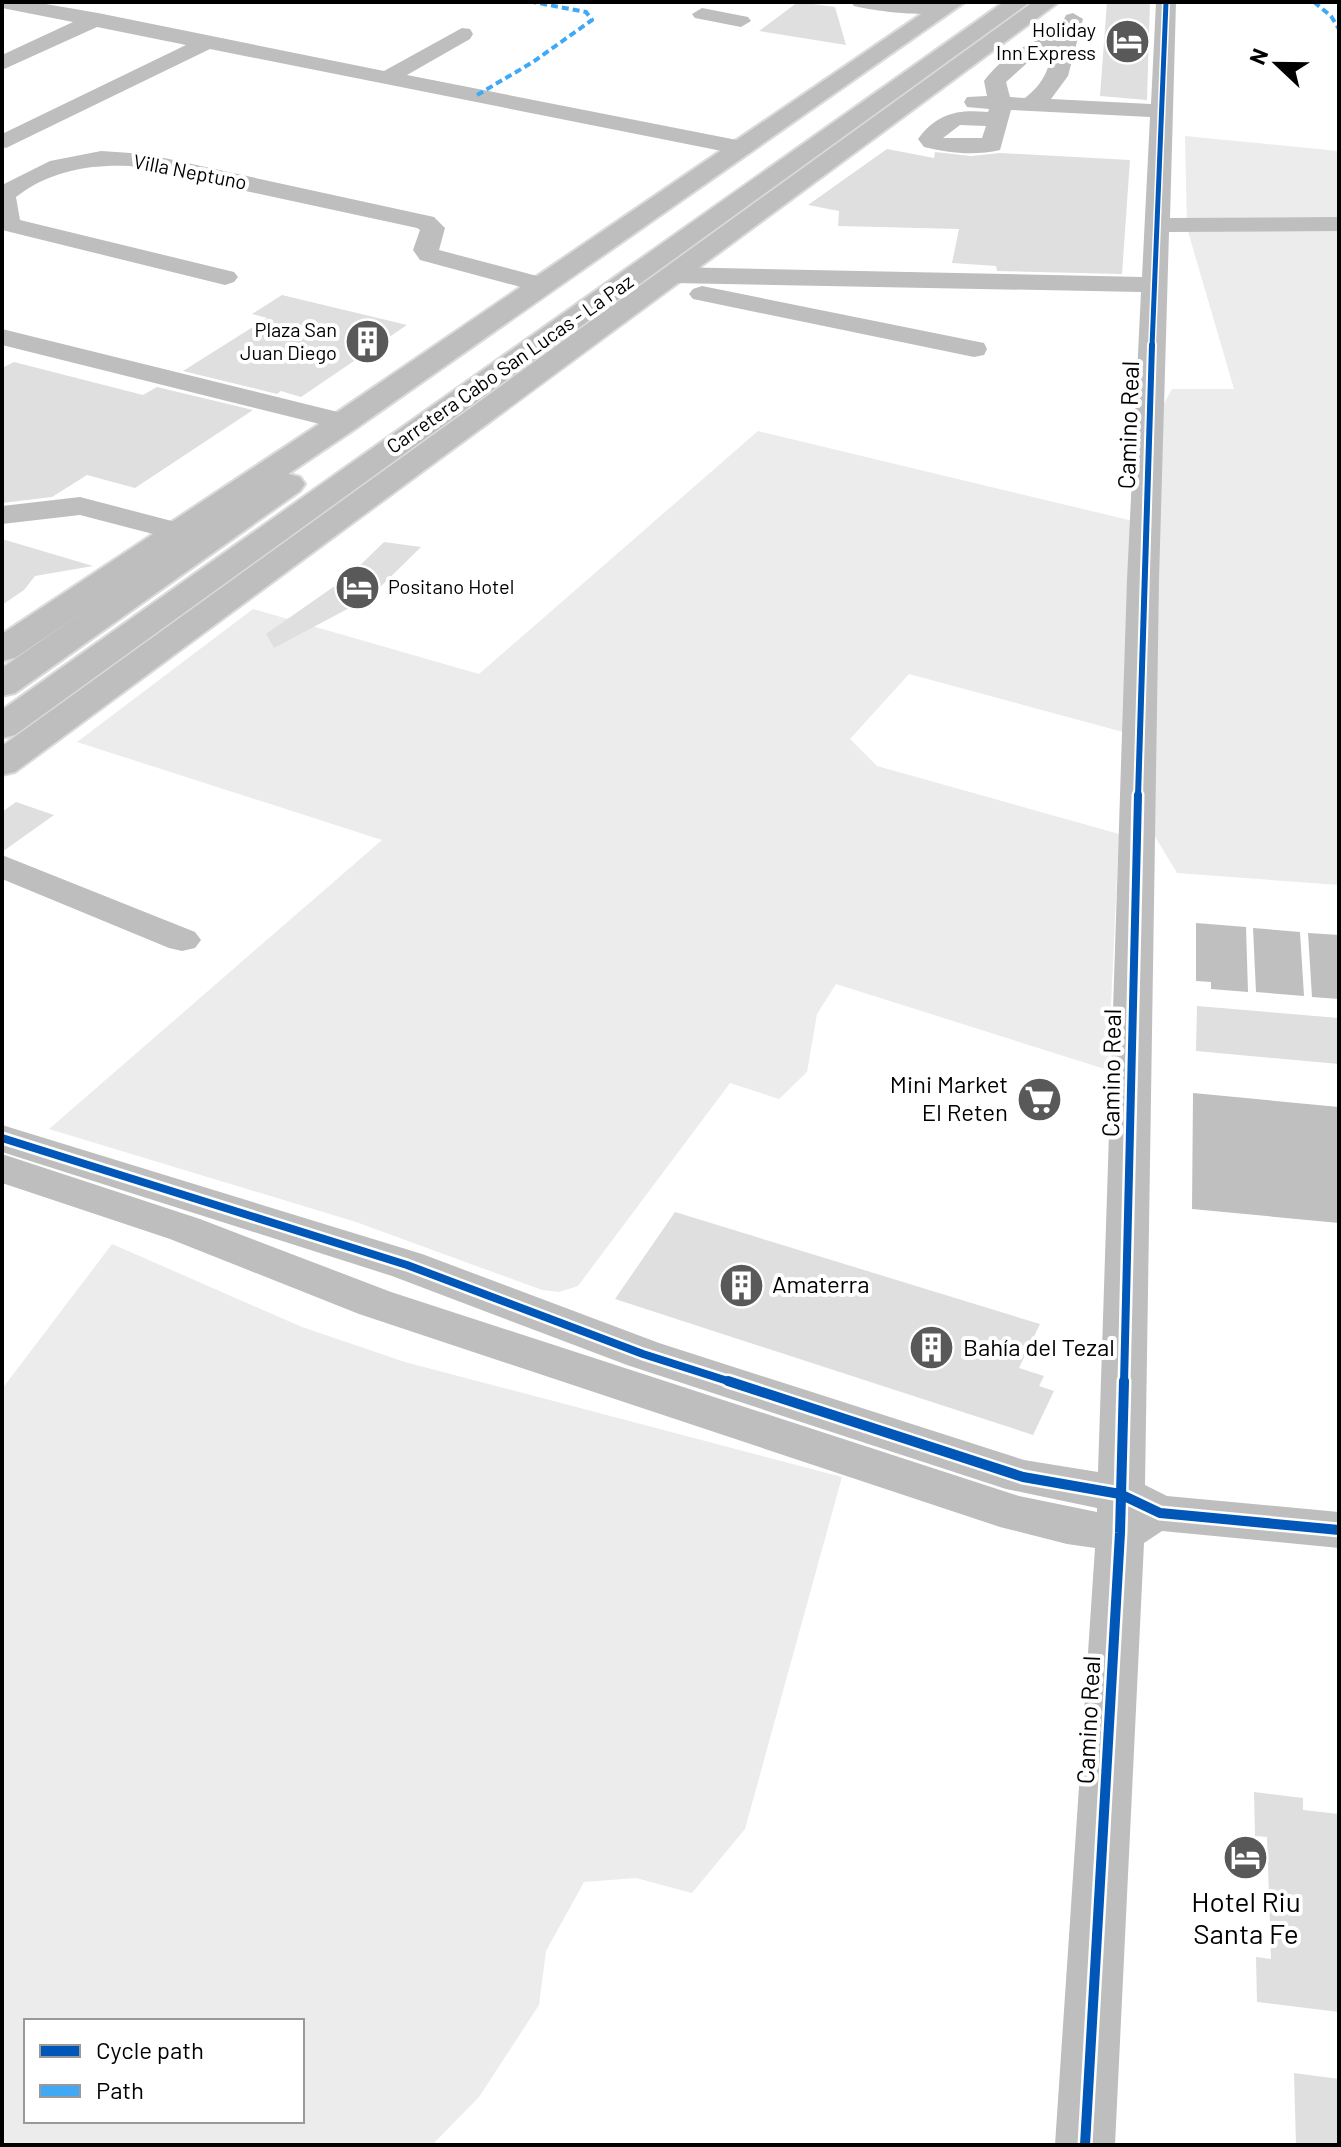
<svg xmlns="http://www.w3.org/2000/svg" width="1341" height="2147" font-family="Barlow,sans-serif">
<rect width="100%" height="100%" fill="#fff"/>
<path fill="#ececec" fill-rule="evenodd" d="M1185 136 1339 151V885L1177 873 1154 835 1161 409 1172 389H1234L1187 228Z
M758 431 1133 521 1123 732 909 674 850 739 877 766 1119 834 1108 1070 836 984 817 1014 807 1072 779 1099 730 1083 578 1286 559 1292 542 1290 356 1222 49 1129 382 840 77 742 253 609 479 674Z
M112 1244 302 1327 405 1362 842 1477 745 1829 692 1893 636 1878 584 1882 546 1951 539 2005 479 2097 432 2145H2V1389ZM26 2021H302V2121H26Z"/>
<path fill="#bfbfbf" d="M1196 923 1246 927 1248 992 1211 989V982L1196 981Z
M1253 928 1300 932 1304 996 1256 992Z
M1308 933 1339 935V999L1312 997Z
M1193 1093 1339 1107V1223L1192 1209Z"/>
<path fill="#dfdfdf" d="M798 2 835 7 846 45 759 31Z
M1107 2H1150L1147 100 1100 96Z
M887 149 934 158 935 152 971 156 1000 153 1130 160 1122 274 997 271 996 266 952 263 959 229 838 226 839 211 808 205Z
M282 295 407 325 301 397 281 391 277 394 183 371 267 318 252 314Z
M14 362 143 395 157 387 253 410 135 488 87 475 52 497 2 503V368Z
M2 539 93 566 35 576 24 590 2 605Z
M384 542 421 547 370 597 274 648 266 634 349 576Z
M16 802 54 815 2 852V812Z
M1197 1006 1339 1018V1064L1196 1051Z
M675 1212 1040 1324 1019 1368 1044 1376 1039 1386 1054 1391 1033 1435 615 1299Z
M1254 1792 1303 1798V1810L1339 1814V2012L1257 2002 1256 1957 1271 1959 1267 1837 1255 1836Z
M1294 2073 1339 2079V2145H1296Z"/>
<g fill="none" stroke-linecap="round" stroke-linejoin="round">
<defs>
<path id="major" d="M939 2H965L355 429 15 658 2 661V634L333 415Z
M1033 2H1059L15 772 2 775V746Z"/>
<path id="highway" d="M1004 2H1030L15 735 2 738V710Z
M289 474 300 477 305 484 300 491 15 693 2 696V668L278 477Z"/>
</defs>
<use href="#major" stroke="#dbdbdb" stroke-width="4"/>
<use href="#highway" stroke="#dbdbdb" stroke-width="4"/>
<path fill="#bebebe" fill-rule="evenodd" d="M2 2H34L98 13 384 71 462 28 470 29 473 34 470 39 407 75 742 141 750 143 754 148 750 153 742 155 210 49 6 148 2 147V134L186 45 97 27 2 70V55L73 22 2 8Z
M851 2H956L958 6C944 21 874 11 854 6Z
M1156 2H1176L1170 218 1339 217V231L1169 232 1159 580 1145 1485 1167 1496 1339 1512V1548L1162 1531 1144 1543 1115 2145H1055L1095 1548 1067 1544 1000 1527 359 1314 170 1239 2 1183V1154L200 1219 391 1292 1019 1496 1097 1512V1508L1006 1489 627 1365 392 1276 2 1152V1125L422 1254 659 1343 1024 1460 1098 1472 1127 580 1141 292 673 283 664 280 660 275 664 270 673 267 1142 277 1150 117 1011 110 1000 150C975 156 948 153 924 147L918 139C937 113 958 109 988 112L989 109 967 107 964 102 967 97 987 96 984 81C1002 57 1028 41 1057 34L1066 15 1073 13 1083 19 1068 76 1051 99 1151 104ZM1053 48C1049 70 1043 84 1025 98L1010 97 1006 82 1026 64ZM960 125 986 126 982 138H943Z
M702 8 748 17 751 21 741 27 695 18 692 14Z
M101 151 146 154 434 217 445 228 439 250 552 280 556 285 552 290 543 293 420 260 413 250 420 230 417 228 130 166C90 164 49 171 16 197L20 220 234 272 238 277 234 282 225 285 2 230V185L50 161Z
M702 286 974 341 984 343 987 349 984 355 974 357 693 299 689 294 693 289Z
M2 329 354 416 358 422 354 428 344 430 2 345Z
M80 497 187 525 191 531 187 537 176 540 80 515 2 524V506Z
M2 855 195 932 201 940 195 948 182 951 169 948 2 879Z"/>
<use href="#major" fill="#bebebe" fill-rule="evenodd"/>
<use href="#highway" fill="#bebebe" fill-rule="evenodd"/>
<path stroke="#3fa9f5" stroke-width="4" stroke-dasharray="7 4" stroke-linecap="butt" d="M1314 2 1331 16 1339 29
M477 95 533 62 592 20 586 12 533 2"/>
<defs>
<path id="cycleway-far3" d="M1152 347 1166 2"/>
<path id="cycleway-far2" d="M1138 797 1152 345"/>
<path id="cycleway-far1" d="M2 1138 407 1265 643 1354 734 1383
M1124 1383 1138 795"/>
<path id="cycleway" d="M728 1381 1023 1477 1120 1494 1160 1513 1339 1530
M1085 2145 1120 1533 1124 1381"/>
</defs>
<use href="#cycleway-far3" stroke="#fff" stroke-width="8"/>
<use href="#cycleway-far2" stroke="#fff" stroke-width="10"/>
<use href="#cycleway-far1" stroke="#fff" stroke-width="13"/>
<use href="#cycleway" stroke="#fff" stroke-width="15"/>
<use href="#cycleway-far3" stroke="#0057b8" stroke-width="5"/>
<use href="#cycleway-far2" stroke="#0057b8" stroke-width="6"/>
<use href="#cycleway-far1" stroke="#0057b8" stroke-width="8"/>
<use href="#cycleway" stroke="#0057b8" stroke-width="10"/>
</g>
<defs>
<symbol id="hotel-disc" viewBox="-11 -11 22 22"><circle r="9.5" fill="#595959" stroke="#fff"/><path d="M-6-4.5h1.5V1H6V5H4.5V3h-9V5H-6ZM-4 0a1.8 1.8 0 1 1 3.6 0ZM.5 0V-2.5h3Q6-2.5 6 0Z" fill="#fff"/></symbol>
<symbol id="building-disc" viewBox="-11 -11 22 22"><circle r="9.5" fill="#595959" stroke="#fff"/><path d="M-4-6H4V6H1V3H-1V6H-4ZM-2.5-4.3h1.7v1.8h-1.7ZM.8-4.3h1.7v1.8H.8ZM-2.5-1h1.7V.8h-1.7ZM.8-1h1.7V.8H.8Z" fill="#fff"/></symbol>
<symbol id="supermarket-disc" viewBox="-11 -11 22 22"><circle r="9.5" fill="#595959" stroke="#fff"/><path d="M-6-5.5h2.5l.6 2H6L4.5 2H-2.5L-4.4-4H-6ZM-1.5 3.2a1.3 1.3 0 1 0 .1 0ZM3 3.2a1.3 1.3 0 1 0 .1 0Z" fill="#fff"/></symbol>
</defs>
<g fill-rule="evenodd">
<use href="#hotel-disc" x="1102" y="16" width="51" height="51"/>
<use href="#building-disc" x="342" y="316" width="51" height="51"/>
<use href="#hotel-disc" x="332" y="562" width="51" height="51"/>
<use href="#supermarket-disc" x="1014" y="1074" width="51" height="51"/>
<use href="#building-disc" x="716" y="1260" width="51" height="51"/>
<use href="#building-disc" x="906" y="1322" width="51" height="51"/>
<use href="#hotel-disc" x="1220" y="1832" width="51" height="51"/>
</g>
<g text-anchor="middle" stroke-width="8" stroke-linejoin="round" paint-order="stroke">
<g font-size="20" fill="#000" stroke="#fff" text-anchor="end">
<text x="1096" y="37">Holiday<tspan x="1096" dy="23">Inn Express</tspan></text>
<text x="337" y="337">Plaza San<tspan x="337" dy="23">Juan Diego</tspan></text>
<text x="388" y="594" text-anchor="start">Positano Hotel</text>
</g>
<g font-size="20" fill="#000" stroke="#fff">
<text transform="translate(190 172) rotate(11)" y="7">Villa Neptuno</text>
<text transform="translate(510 364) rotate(-35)" y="7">Carretera Cabo San Lucas - La Paz</text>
</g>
<g font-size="24" fill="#000" stroke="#fff">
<text transform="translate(1129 425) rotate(-88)" y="8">Camino Real</text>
<text transform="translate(1112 1073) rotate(-89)" y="8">Camino Real</text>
<text transform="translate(1089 1720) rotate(-87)" y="8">Camino Real</text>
</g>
<g font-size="24" fill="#000" stroke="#fff" text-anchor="start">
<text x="1008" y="1093" text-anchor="end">Mini Market<tspan x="1008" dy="28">El Reten</tspan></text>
<text x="772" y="1293">Amaterra</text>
<text x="963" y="1356">Bahía del Tezal</text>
</g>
<g font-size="28" fill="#000" stroke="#fff">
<text x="1246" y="1912">Hotel Riu<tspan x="1246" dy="32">Santa Fe</tspan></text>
</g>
</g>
<rect width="1341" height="2147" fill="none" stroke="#000000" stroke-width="8"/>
<rect x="24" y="2019" width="280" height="104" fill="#ffffff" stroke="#999999" stroke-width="2"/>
<rect x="40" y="2045" width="40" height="12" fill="#0057b8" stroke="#999999" stroke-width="2"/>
<text x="96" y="2059" font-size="24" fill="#000000">Cycle path</text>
<rect x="40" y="2085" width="40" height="12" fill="#3fa9f5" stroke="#999999" stroke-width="2"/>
<text x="96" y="2099" font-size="24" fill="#000000">Path</text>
<g transform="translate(1277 64) rotate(292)" stroke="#ffffff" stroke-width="6" paint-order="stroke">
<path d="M0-6L14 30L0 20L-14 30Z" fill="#000000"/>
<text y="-12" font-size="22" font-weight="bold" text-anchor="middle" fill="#000000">N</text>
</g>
</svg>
